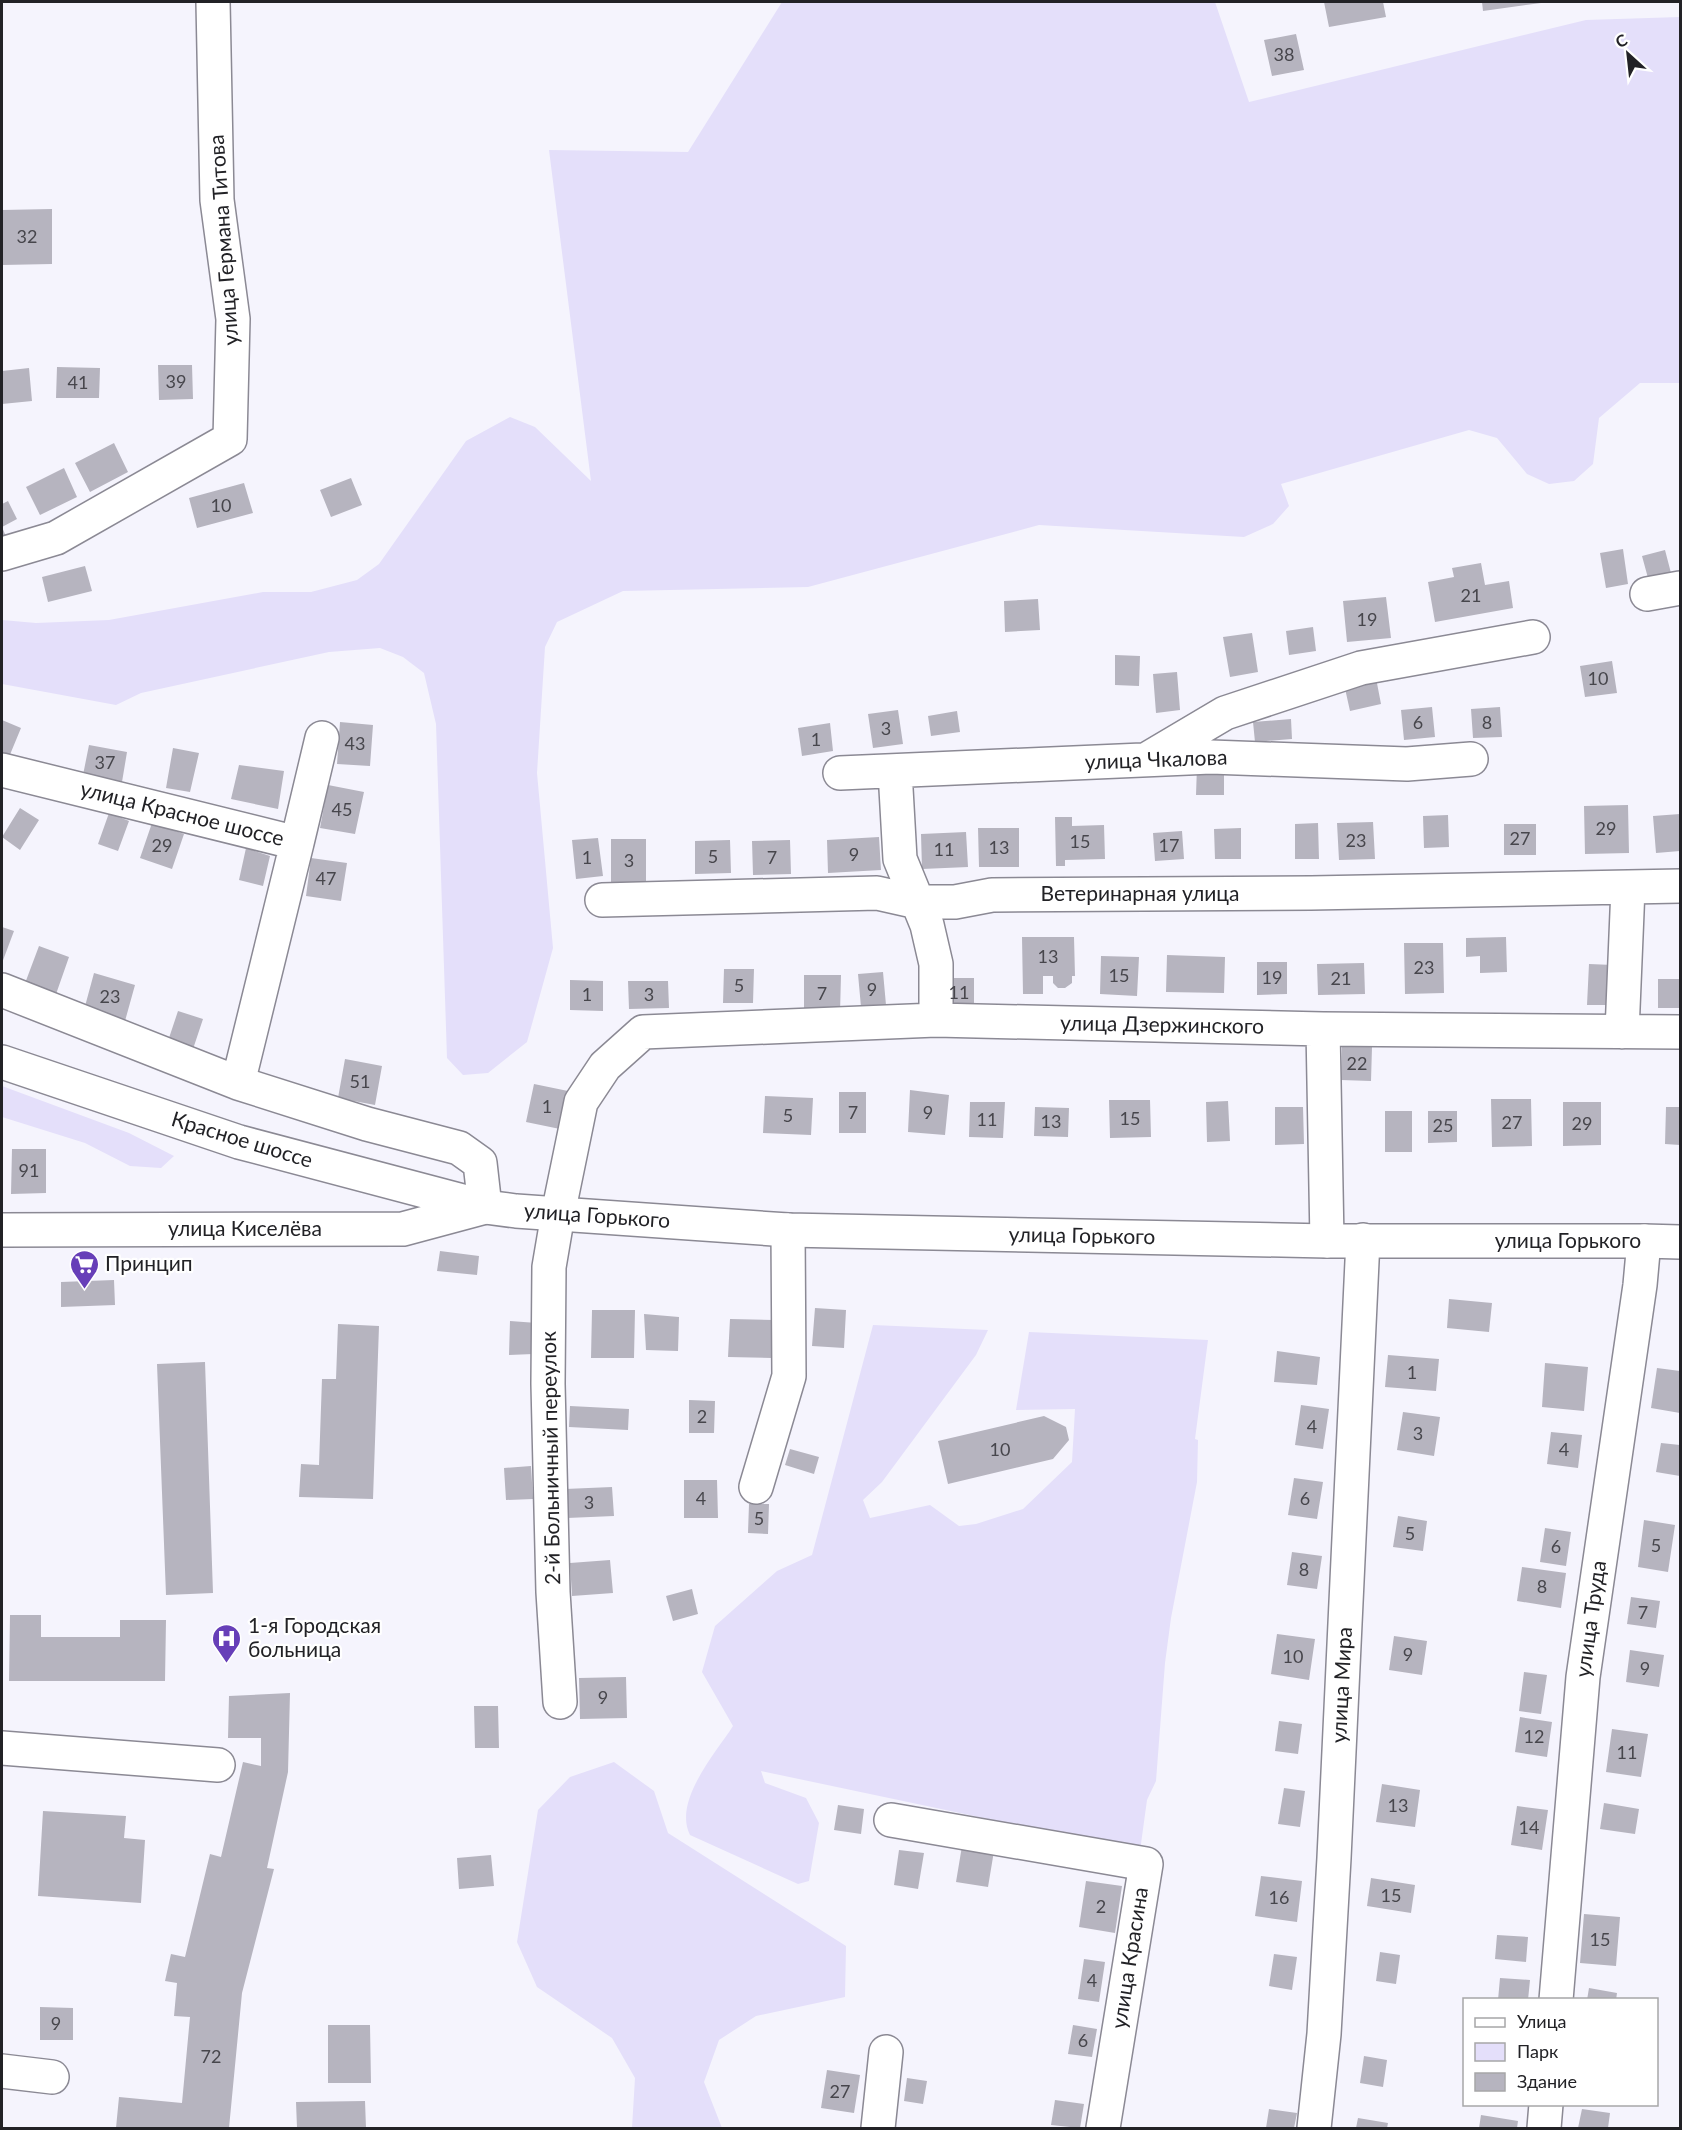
<svg xmlns="http://www.w3.org/2000/svg" width="1682" height="2130" font-family="Lato,sans-serif">
<rect width="100%" height="100%" fill="#f5f4fd"/>
<path fill="#e4dffa" d="M782 2H1215L1249 102 1586 20 1680 17V383H1640L1599 418 1593 464 1574 481 1549 484 1527 474 1497 438 1469 430 1281 484 1289 506 1273 524 1244 537 1039 525 808 587 623 591 557 622 545 647 537 773 553 948 527 1042 488 1073 463 1075 447 1058 436 724 424 673 403 657 380 648 329 652 141 693 116 705 2 684V620L36 623 109 620 263 592H311L357 580 379 564 466 441 510 417 535 427 591 481 549 150 688 152Z
M2 1086 129 1133 174 1156 161 1168 130 1166 85 1143 2 1117Z
M873 1325 988 1330 976 1355 882 1482 863 1500 870 1518 930 1505 959 1526 976 1524 1023 1509 1072 1462 1075 1409 1016 1410 1029 1332 1208 1340 1195 1439 1198 1440 1197 1482 1171 1618 1165 1663 1156 1781 1147 1800 1140 1851 761 1771 765 1783 806 1798 819 1823 809 1881 798 1884 690 1835C673 1801 715 1754 733 1726L702 1672 715 1626 777 1571 812 1555Z
M614 1762 654 1791 668 1833 846 1946 845 1997 756 2016 719 2040 704 2082 722 2128H632L635 2078 612 2038 537 1987 517 1942 538 1810 570 1777Z"/>
<path fill="#b6b4bf" d="M1324 2H1383L1386 17 1329 27Z
M1482 2H1541V3L1483 11Z
M1296 34 1304 70 1272 76 1264 40Z
M52 209V264L2 265V210Z
M158 365H192L193 399 159 400Z
M57 367 100 368 99 398H56Z
M29 368 32 401 2 404V371Z
M114 443 128 472 90 492 75 463Z
M64 468 77 497 40 515 26 487Z
M351 478 362 505 331 517 320 490Z
M244 483 253 513 197 528 189 498Z
M8 501 17 519 2 527 7 539 2 542V504Z
M1623 549 1628 584 1606 588 1600 553Z
M1665 550 1671 573 1648 578 1642 556Z
M1481 563 1485 585 1509 581 1513 608 1435 622 1428 582 1454 577 1452 568Z
M85 566 92 591 48 602 42 577Z
M1386 597 1391 638 1347 642 1343 601Z
M1038 599 1040 630 1005 632 1004 601Z
M1313 627 1316 651 1289 655 1286 631Z
M1252 633 1258 672 1230 677 1223 637Z
M1115 655 1140 656 1139 686 1115 685Z
M1612 661 1617 693 1585 697 1580 666Z
M1177 672 1180 710 1156 713 1153 674Z
M1376 678 1381 704 1350 711 1344 684Z
M1432 707 1435 737 1404 740 1401 710Z
M1500 707 1502 737 1473 738 1471 709Z
M898 710 903 744 873 748 868 714Z
M957 711 960 732 931 736 928 716Z
M1291 719 1292 739 1255 742 1253 722Z
M2 720 21 728 9 757 2 754Z
M340 722 373 725 370 766 337 764Z
M830 723 833 751 802 756 798 728Z
M89 745 127 752 122 782 83 775Z
M173 748 199 753 190 792 166 788Z
M239 765 284 771 278 809 231 799Z
M1197 766H1224V795H1196Z
M328 785 364 792 355 834 320 828Z
M1628 805 1629 853 1585 854 1584 806Z
M20 808 39 820 20 850 2 837Z
M109 813 129 821 118 851 98 844Z
M1680 814V851L1656 853 1653 816Z
M1448 815 1449 847 1424 848 1423 816Z
M1055 817H1072V826L1104 825 1105 859 1065 860V866H1056Z
M1373 822 1375 859 1339 860 1337 823Z
M152 823 184 834 172 869 140 858Z
M1318 823 1319 859H1295V824Z
M1504 824H1536V855H1504Z
M978 828H1019V867H979Z
M1241 828V859H1215L1214 829Z
M1182 831 1184 859 1155 861 1153 833Z
M966 832 968 867 922 869 921 834Z
M879 837 881 870 828 873 827 840Z
M598 838 603 876 576 879 572 840Z
M611 839H646V882H611Z
M730 840 731 873 695 874V841Z
M790 840 791 874 753 875 752 841Z
M246 848 270 856 263 886 239 880Z
M311 858 347 863 341 901 306 896Z
M2 927 14 931 2 963Z
M1022 937H1074L1075 976H1072V983L1065 988H1058L1053 983V976H1043V994H1023Z
M1506 937 1507 972 1480 973V956L1466 957V938Z
M1404 943H1443L1444 993 1405 994Z
M39 946 69 957 55 997 24 986Z
M1167 955 1225 957 1224 993 1166 992Z
M1101 956 1139 957 1137 996 1100 994Z
M1257 962H1287V994L1257 995Z
M1364 963 1365 994 1318 995 1317 964Z
M1589 964 1613 965 1612 1005H1587Z
M724 969H754L753 1003H723Z
M883 972 886 1005 861 1007 858 974Z
M94 973 135 985 125 1021 84 1010Z
M804 975H841L840 1013H804Z
M943 978H974V1008H944Z
M1658 979H1680V1008H1658Z
M570 980 603 981V1011L570 1010Z
M628 981H668L669 1008 629 1009Z
M178 1011 203 1019 193 1049 168 1041Z
M1342 1046 1372 1047 1371 1081 1341 1080Z
M345 1059 382 1066 375 1105 338 1098Z
M534 1084 568 1091 560 1129 526 1122Z
M910 1090 949 1095 945 1135 908 1132Z
M839 1092H866V1133H839Z
M765 1096 813 1098 811 1135 763 1133Z
M1491 1099H1531L1532 1146 1492 1147Z
M1109 1100H1150L1151 1137 1110 1138Z
M1228 1101 1230 1141 1207 1142 1206 1102Z
M970 1102H1005L1003 1138 969 1137Z
M1563 1102H1601V1145L1563 1146Z
M1035 1107 1069 1108 1068 1137 1034 1136Z
M1275 1107H1303L1304 1144 1275 1145Z
M1666 1107H1680V1145L1665 1144Z
M1385 1111H1412V1152H1385Z
M1428 1111H1457V1142L1428 1143Z
M12 1149H46V1193L11 1194Z
M440 1251 479 1256 477 1275 437 1271Z
M114 1280 115 1305 61 1307V1282Z
M1449 1299 1492 1303 1489 1332 1447 1328Z
M815 1308 846 1310 844 1348 812 1346Z
M592 1310H635L634 1358H591Z
M644 1314 679 1317 678 1351 646 1350Z
M730 1319 773 1320 772 1358 728 1357Z
M510 1321 537 1323 533 1354 509 1355Z
M338 1324 379 1326 373 1499 299 1497 301 1464 319 1465 322 1379H336Z
M1277 1351 1320 1357 1317 1385 1274 1382Z
M1388 1355 1439 1359 1436 1391 1385 1387Z
M205 1362 213 1593 166 1595 157 1364Z
M1545 1363 1588 1367 1584 1411 1542 1407Z
M1657 1368 1680 1371V1413L1651 1408Z
M689 1400 715 1401 714 1433H689Z
M1301 1405 1329 1409 1323 1449 1295 1445Z
M570 1406 629 1409 628 1430 569 1427Z
M1403 1412 1440 1417 1434 1456 1397 1450Z
M1044 1416 1066 1427 1069 1440 1053 1459 948 1484 938 1441Z
M1551 1432 1582 1435 1578 1468 1547 1464Z
M1661 1443 1680 1445V1476L1656 1472Z
M790 1449 819 1457 814 1474 785 1465Z
M531 1466 533 1499 506 1500 504 1468Z
M1294 1478 1323 1482 1317 1519 1288 1515Z
M684 1480H717L718 1518H684Z
M612 1487 614 1516 567 1518 565 1489Z
M749 1504H769L768 1534 748 1533Z
M1398 1516 1427 1521 1423 1551 1393 1547Z
M1644 1520 1675 1525 1668 1572 1638 1567Z
M1545 1528 1571 1532 1566 1566 1540 1562Z
M1292 1552 1322 1556 1317 1589 1287 1585Z
M610 1560 613 1593 572 1596 570 1563Z
M1522 1567 1566 1573 1561 1608 1517 1601Z
M692 1589 698 1614 673 1621 666 1596Z
M1631 1597 1660 1601 1656 1628 1627 1624Z
M10 1615H41V1637H120V1620H166L165 1681H9Z
M1277 1634 1315 1639 1309 1680 1271 1674Z
M1394 1636 1427 1641 1422 1675 1389 1670Z
M1630 1650 1664 1655 1659 1687 1626 1682Z
M1524 1672 1547 1675 1541 1714 1519 1711Z
M626 1677 627 1718 580 1719 579 1678Z
M290 1693 288 1772 267 1868 274 1869 242 1993 229 2128H116L119 2097 182 2103 190 2017 174 2016 177 1983 165 1981 171 1954 185 1957 210 1854 221 1857 243 1762 261 1766V1738H228L229 1696Z
M474 1706H498L499 1748H475Z
M1520 1717 1552 1722 1547 1757 1515 1752Z
M1279 1721 1302 1724 1298 1754 1275 1751Z
M1612 1729 1648 1734 1641 1777 1606 1772Z
M1382 1784 1420 1790 1415 1827 1376 1822Z
M1284 1788 1305 1791 1300 1827 1278 1824Z
M1604 1803 1639 1809 1635 1834 1600 1829Z
M838 1805 864 1809 861 1834 834 1830Z
M1517 1806 1548 1810 1542 1850 1511 1845Z
M43 1811 126 1816 124 1838 145 1840 141 1903 38 1896Z
M962 1846 994 1851 988 1887 956 1882Z
M899 1850 924 1853 918 1889 894 1885Z
M491 1855 494 1886 459 1889 457 1858Z
M1261 1876 1302 1881 1297 1922 1255 1916Z
M1371 1878 1415 1885 1411 1913 1367 1906Z
M1086 1881 1122 1886 1115 1933 1079 1927Z
M1584 1914 1620 1917 1616 1966 1580 1963Z
M1497 1935 1528 1937 1526 1962 1495 1959Z
M1380 1952 1400 1955 1396 1984 1376 1981Z
M1274 1954 1297 1957 1292 1990 1269 1986Z
M1084 1959 1105 1962 1099 2002 1078 1999Z
M1500 1978 1530 1980 1528 2000H1498Z
M1589 1988 1617 1993 1616 2000H1587Z
M40 2007 73 2008V2040H40Z
M328 2025H370L371 2083H328Z
M1073 2025 1097 2029 1092 2057 1068 2054Z
M1364 2056 1387 2060 1383 2087 1360 2083Z
M827 2070 860 2075 854 2113 821 2108Z
M907 2078 927 2081 923 2104 904 2101Z
M1055 2100 1084 2104 1080 2128 1051 2125Z
M365 2101 366 2128H297L296 2102Z
M1269 2109 1297 2113 1294 2128H1266Z
M1582 2109 1610 2113 1608 2128H1578Z
M1481 2115 1518 2121 1517 2128H1479Z
M1358 2118 1388 2123 1387 2128H1356Z"/>
<g fill="none" stroke-linecap="round" stroke-linejoin="round">
<defs>
<path id="minor" d="M2 554 56 538 230 439 233 319 217 200 213 2
M1647 594 1680 588
M1149 758 1225 713 1361 668 1533 637
M2 770 297 843 238 1083
M895 771 900 859 927 925 936 964V1020
M840 773 1211 757 1407 764 1471 759
M297 843 322 738
M602 900 877 893 917 902H955L992 895 1311 893 1680 886
M2 990 238 1083 367 1124 459 1148 480 1163 485 1207 403 1229 2 1230
M1323 1029 1327 1241
M1622 1032 1628 888
M756 1487 789 1376 788 1230
M560 1702 553 1592 548 1384 549 1267 558 1214 581 1102 605 1066 643 1032 936 1020 1323 1029 1680 1032
M2 1748 218 1765
M891 1820 1146 1864 1103 2128
M1556 2000 1583 1677 1640 1285 1644 1241
M2 2071 52 2077
M878 2128 886 2052
M1314 2128 1324 2034 1334 1858 1363 1240
M1544 2128 1546 2104"/>
<path id="major" d="M2 1062 239 1142 485 1207 516 1211 788 1230 1327 1241H1644L1680 1242"/>
</defs>
<use href="#minor" stroke="#8b8994" stroke-width="36"/>
<use href="#major" stroke="#8b8994" stroke-width="36"/>
<use href="#minor" stroke="#fff" stroke-width="33"/>
<use href="#major" stroke="#fff" stroke-width="33"/>
</g>
<defs>
<symbol id="supermarket-pin" viewBox="-11 -11 22 30"><path d="M0 17L-7.5 6A9.5 9.5 0 1 1 7.5 6Z" fill="#673fb8" stroke="#fff"/><path d="M-6-5.5h2.5l.6 2H6L4.5 2H-2.5L-4.4-4H-6ZM-1.5 3.2a1.3 1.3 0 1 0 .1 0ZM3 3.2a1.3 1.3 0 1 0 .1 0Z" fill="#fff"/></symbol>
<symbol id="hospital-pin" viewBox="-11 -11 22 30"><path d="M0 17L-7.5 6A9.5 9.5 0 1 1 7.5 6Z" fill="#673fb8" stroke="#fff"/><path d="M-5-5h3v3.5h4V-5h3V5h-3V1.5h-4V5h-3Z" fill="#fff"/></symbol>
</defs>
<g fill-rule="evenodd">
<use href="#supermarket-pin" x="68" y="1248" width="33" height="45"/>
<use href="#hospital-pin" x="210" y="1622" width="33" height="45"/>
</g>
<g text-anchor="middle" stroke-width="4.5" stroke-linejoin="round" paint-order="stroke">
<g font-size="18" fill="#47464c">
<text x="1284" y="61">38</text>
<text x="27" y="243">32</text>
<text x="176" y="388">39</text>
<text x="78" y="389">41</text>
<text x="221" y="512">10</text>
<text x="1471" y="602">21</text>
<text x="1367" y="626">19</text>
<text x="1598" y="685">10</text>
<text x="1418" y="729">6</text>
<text x="1487" y="729">8</text>
<text x="886" y="735">3</text>
<text x="816" y="746">1</text>
<text x="355" y="750">43</text>
<text x="105" y="769">37</text>
<text x="342" y="816">45</text>
<text x="1606" y="835">29</text>
<text x="1520" y="845">27</text>
<text x="1356" y="847">23</text>
<text x="1080" y="848">15</text>
<text x="162" y="852">29</text>
<text x="1169" y="852">17</text>
<text x="999" y="854">13</text>
<text x="944" y="856">11</text>
<text x="854" y="861">9</text>
<text x="713" y="863">5</text>
<text x="587" y="864">1</text>
<text x="772" y="864">7</text>
<text x="629" y="867">3</text>
<text x="326" y="885">47</text>
<text x="1048" y="963">13</text>
<text x="1424" y="974">23</text>
<text x="1119" y="982">15</text>
<text x="1272" y="984">19</text>
<text x="1341" y="985">21</text>
<text x="739" y="992">5</text>
<text x="872" y="996">9</text>
<text x="959" y="999">11</text>
<text x="822" y="1000">7</text>
<text x="587" y="1001">1</text>
<text x="649" y="1001">3</text>
<text x="110" y="1003">23</text>
<text x="1357" y="1070">22</text>
<text x="360" y="1088">51</text>
<text x="547" y="1113">1</text>
<text x="853" y="1119">7</text>
<text x="928" y="1119">9</text>
<text x="788" y="1122">5</text>
<text x="1130" y="1125">15</text>
<text x="987" y="1126">11</text>
<text x="1051" y="1128">13</text>
<text x="1512" y="1129">27</text>
<text x="1582" y="1130">29</text>
<text x="1443" y="1132">25</text>
<text x="29" y="1177">91</text>
<text x="1412" y="1379">1</text>
<text x="702" y="1423">2</text>
<text x="1312" y="1433">4</text>
<text x="1418" y="1440">3</text>
<text x="1000" y="1456">10</text>
<text x="1564" y="1456">4</text>
<text x="701" y="1505">4</text>
<text x="1305" y="1505">6</text>
<text x="589" y="1509">3</text>
<text x="759" y="1525">5</text>
<text x="1410" y="1540">5</text>
<text x="1656" y="1552">5</text>
<text x="1556" y="1553">6</text>
<text x="1304" y="1576">8</text>
<text x="1542" y="1593">8</text>
<text x="1643" y="1619">7</text>
<text x="1408" y="1661">9</text>
<text x="1293" y="1663">10</text>
<text x="1645" y="1675">9</text>
<text x="603" y="1704">9</text>
<text x="1534" y="1743">12</text>
<text x="1627" y="1759">11</text>
<text x="1398" y="1812">13</text>
<text x="1529" y="1834">14</text>
<text x="1391" y="1902">15</text>
<text x="1279" y="1904">16</text>
<text x="1101" y="1913">2</text>
<text x="1600" y="1946">15</text>
<text x="1092" y="1987">4</text>
<text x="56" y="2030">9</text>
<text x="1083" y="2047">6</text>
<text x="211" y="2063">72</text>
<text x="840" y="2098">27</text>
</g>
<g font-size="21" fill="#222226" stroke="#fff">
<text transform="translate(224 240) rotate(-94)" y="7">улица Германа Титова</text>
<text transform="translate(1156 760) rotate(-2)" y="7">улица Чкалова</text>
<text transform="translate(182 814) rotate(14)" y="7">улица Красное шоссе</text>
<text x="1140" y="901">Ветеринарная улица</text>
<text transform="translate(1162 1025) rotate(1)" y="7">улица Дзержинского</text>
<text transform="translate(242 1140) rotate(17)" y="7">Красное шоссе</text>
<text transform="translate(597 1216) rotate(4)" y="7">улица Горького</text>
<text x="245" y="1236">улица Киселёва</text>
<text transform="translate(1082 1236) rotate(1)" y="7">улица Горького</text>
<text x="1568" y="1248">улица Горького</text>
<text transform="translate(551 1458) rotate(-91)" y="7">2-й Больничный переулок</text>
<text transform="translate(1591 1619) rotate(-82)" y="7">улица Труда</text>
<text transform="translate(1342 1685) rotate(-87)" y="7">улица Мира</text>
<text transform="translate(1130 1958) rotate(-81)" y="7">улица Красина</text>
</g>
<g font-size="21" fill="#222226" stroke="#fff" text-anchor="start">
<text x="105" y="1271">Принцип</text>
<text x="248" y="1633">1-я Городская<tspan x="248" dy="24">больница</tspan></text>
</g>
</g>
<rect width="1682" height="2130" fill="none" stroke="#222226" stroke-width="6"/>
<rect x="1463" y="1998" width="195" height="108" fill="#ffffff" stroke="#a7a7a8" stroke-width="1.5"/>
<rect x="1475" y="2018" width="30" height="9" fill="#ffffff" stroke="#a7a7a8" stroke-width="1.5"/>
<text x="1517" y="2028" font-size="18" fill="#222226">Улица</text>
<rect x="1475" y="2043" width="30" height="18" fill="#e4dffa" stroke="#a7a7a8" stroke-width="1.5"/>
<text x="1517" y="2058" font-size="18" fill="#222226">Парк</text>
<rect x="1475" y="2073" width="30" height="18" fill="#b6b4bf" stroke="#a7a7a8" stroke-width="1.5"/>
<text x="1517" y="2088" font-size="18" fill="#222226">Здание</text>
<g transform="translate(1628 54) rotate(333)" stroke="#ffffff" stroke-width="4.5" paint-order="stroke">
<path d="M0-4.5L10 22L0 15L-10 22Z" fill="#222226"/>
<text y="-9" font-size="16" font-weight="bold" text-anchor="middle" fill="#222226">С</text>
</g>
</svg>
